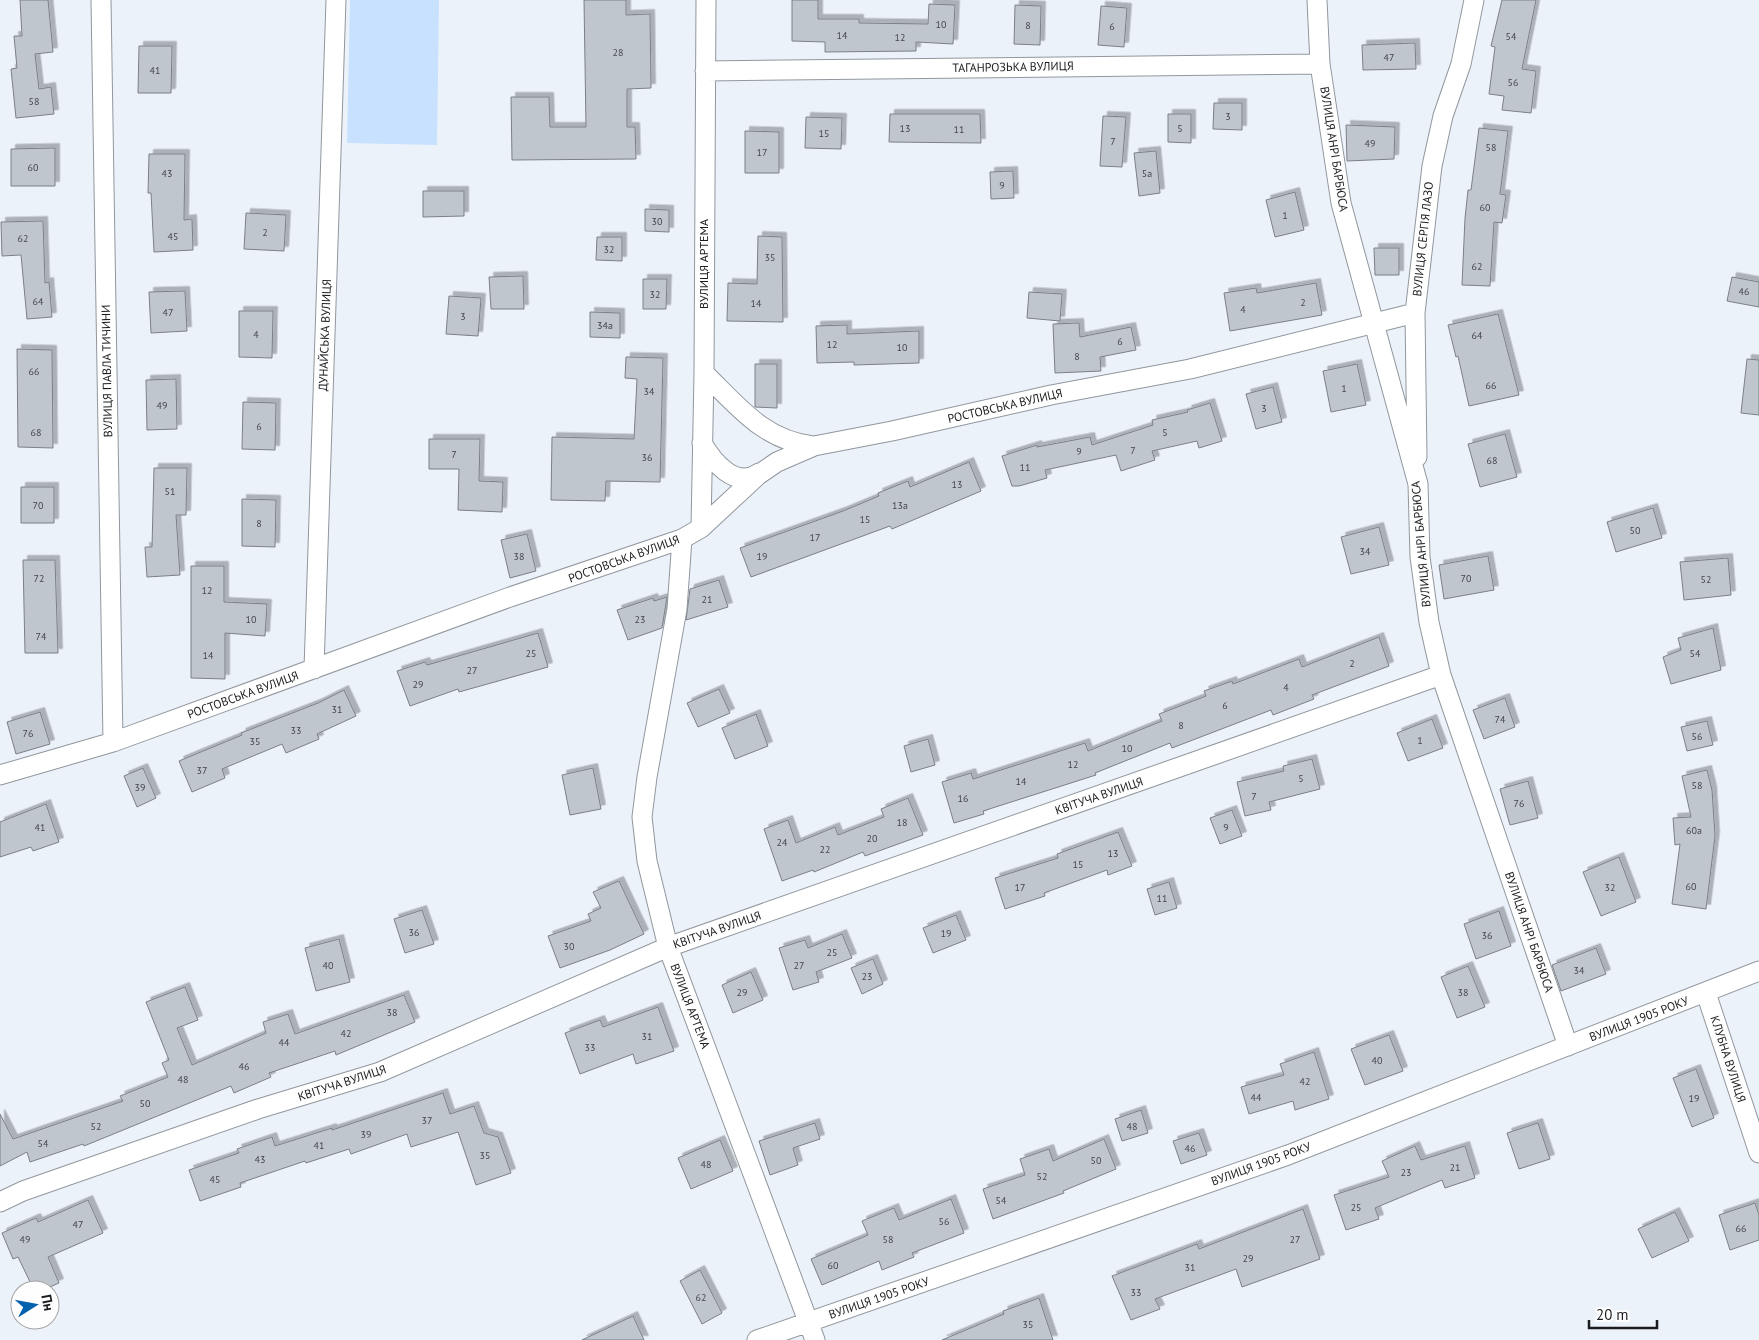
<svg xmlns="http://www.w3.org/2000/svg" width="1759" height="1340" font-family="'PT Sans',sans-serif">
<defs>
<filter id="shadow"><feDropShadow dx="4.5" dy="-4.5" stdDeviation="0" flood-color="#0004"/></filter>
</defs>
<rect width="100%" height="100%" fill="#ebf2f9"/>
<path fill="#c7e1fe" d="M350 0H439L437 145 347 143Z"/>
<path fill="#c0c6ce" stroke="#7b8087" filter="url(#shadow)" d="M20 0H48L53 52 35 54 39 89 51 87 54 114 16 118 11 69 17 68 14 36H22Z
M584 0H626V15L650 14 651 88 627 89V127H635L636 159 512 160 511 97H549L550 127H586Z
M792 0H818V19H859V23L928 24 929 4 955 5 953 44 916 42V51L825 52V42L792 41Z
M1502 0H1536L1522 69 1536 71 1531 113 1502 110 1504 96 1489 94 1495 47 1491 46Z
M1015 5 1041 6 1040 45 1014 44Z
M1101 6 1127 8 1124 47 1098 45Z
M1415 43 1416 69 1363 70 1362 45Z
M139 46H172L171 93H138Z
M1214 103H1242V130L1213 129Z
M890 114H980L981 143 889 142Z
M1168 114H1191V143L1168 142Z
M1103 116 1126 117 1122 167 1100 166Z
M806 117 842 118 841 149 805 148Z
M1346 125 1395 127 1394 159 1347 161Z
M1479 128 1508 131 1500 194 1506 195 1502 223 1494 222 1490 286 1462 285 1465 218 1468 190H1471Z
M745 131 779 132V173H745Z
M55 148V186H11V149Z
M1156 151 1160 193 1139 196 1134 153Z
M149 154H185L184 220 192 219 193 250 154 252 151 193H148Z
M1013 171 1014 198 991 199 990 172Z
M423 191H464V216L423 217Z
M1295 192 1304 230 1275 237 1266 200Z
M645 209 669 210V232L645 231Z
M246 213 286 215 284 251 244 249Z
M43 221 45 283 49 282 52 317 27 319 21 255 2 256 1 222Z
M758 236 782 237 783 322 727 321 728 283 757 284Z
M597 237H622V261L596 260Z
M1374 248H1399V275H1375Z
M523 276 524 309H491L489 277Z
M1732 277 1759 282V307L1727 301Z
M643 279H667L666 309H643Z
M1316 283 1322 315 1230 331 1224 293 1256 288 1257 293Z
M185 291 187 331 151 333 149 292Z
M1029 292 1062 294 1060 321 1027 318Z
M449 296 481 298 478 336 446 334Z
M239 311H273L272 358 239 357Z
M590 312 620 313V338L590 337Z
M1498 314 1519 395 1469 406 1458 356 1456 357 1448 325Z
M1079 323 1080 337 1131 327 1136 350 1100 357 1101 371 1055 373 1053 324Z
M847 325V334L919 331V363L854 365V362L817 363 816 326Z
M17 349 52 350 53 448 18 447Z
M626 357 663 358 660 482 606 481 605 501 551 500 552 437 634 439 637 379 625 378Z
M1747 359 1759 360V415L1741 413Z
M755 364H777V408L755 407Z
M1357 364 1366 405 1331 412 1323 371Z
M176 379 177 429 147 430 146 380Z
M1273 387 1282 422 1256 429 1246 394Z
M243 402 276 403 275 450 242 449Z
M1210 403 1222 441 1199 448 1197 441 1152 451 1155 460 1121 471 1116 455 1045 470 1047 478 1019 486H1012L1002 456 1037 445V447L1090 437 1092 445 1153 425 1152 420 1188 412 1187 410Z
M1505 434 1517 477 1480 487 1468 444Z
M429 439H480L479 481 503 482 502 512 458 510 459 469H429Z
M969 462 981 491 892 529 890 526 751 577 740 548 843 511 879 496 878 493 908 481 910 487Z
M154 468H187L186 515H176L180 575 147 577 145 547H152Z
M21 487H54V523H21Z
M242 499 276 500 275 547 242 546Z
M1653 508 1662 538 1616 552 1607 522Z
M1379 527 1389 565 1351 574 1341 537Z
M527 534 536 571 510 578 501 540Z
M1488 556 1494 590 1444 599 1439 565Z
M1728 558 1731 595 1684 600 1680 562Z
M23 560H55L58 653H25Z
M191 566H224V602L267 604 265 636 225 633V679L191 678Z
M719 580 728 607 686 620 690 589Z
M667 597 662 628 628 640 617 610 653 598 654 601Z
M1713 628 1721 670 1671 684 1663 657 1681 650 1678 638Z
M538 633 548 667 459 692 458 689 410 706 397 671 425 662 427 665Z
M1379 637 1389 666 1312 695 1314 699 1273 715 1271 710 1172 748 1170 743 1095 773 1096 775 983 811 984 814 954 823 942 782 971 773 973 779 1085 743 1088 751 1162 721 1159 714 1206 696 1204 691 1232 681 1233 684 1299 659 1302 667Z
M719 689 730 713 698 727 687 703Z
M344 690 356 716 317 734 319 739 286 753 282 744 222 769 225 778 192 792 179 761 242 735 241 733 318 703Z
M1505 698 1515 727 1484 739 1473 710Z
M40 712 50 744 16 754 7 722Z
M756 714 768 746 735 759 722 728Z
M1432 719 1443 748 1408 761 1397 733Z
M1707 721 1713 745 1687 751 1681 727Z
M928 739 935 765 911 772 904 746Z
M1312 759 1320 789 1269 802 1271 810 1245 816 1237 782 1284 771 1283 766Z
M143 768 156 798 137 807 124 776Z
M593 768 601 809 570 815 562 775Z
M1707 770 1712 790 1715 836 1706 909 1672 904 1680 844 1675 845 1673 818 1691 817 1682 776Z
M1528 781 1538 818 1510 825 1500 789Z
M908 798 923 835 865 856 863 852 814 872 813 870 782 881 764 829 788 820 796 843 835 827 838 835 884 817 881 809Z
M46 804 59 842 33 851 31 847 0 857V822Z
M1232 810 1242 836 1220 844 1210 818Z
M1118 832 1132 866 1108 875 1107 870 1044 893 1045 896 1005 909 995 878 1058 858 1057 854Z
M1619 857 1636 902 1601 916 1583 872Z
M619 881 644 934 610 950 560 968 548 936 591 921 588 914 601 908 593 892Z
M1169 882 1177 908 1155 915 1147 889Z
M422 910 434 944 405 953 394 919Z
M1499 911 1511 946 1476 959 1464 924Z
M956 915 966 940 933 953 923 928Z
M842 934 852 958 816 972 819 982 793 990 779 948 805 940 808 948Z
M339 939 350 982 316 991 305 948Z
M1596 948 1606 974 1561 991 1552 965Z
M873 959 883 984 862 994 851 968Z
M1468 966 1485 1007 1457 1018 1441 977Z
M751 972 763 1000 733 1013 722 985Z
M185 987 198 1020 177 1028 192 1065 266 1033 263 1022 288 1014 295 1034 404 995 415 1022 336 1055 335 1051 269 1073 271 1077 234 1093 231 1086 84 1146 83 1144 30 1162 27 1152 0 1166V1114L13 1139 123 1101 120 1096 168 1077 162 1063 169 1060 146 1002Z
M658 1007 674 1051 636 1064 633 1054 580 1074 565 1033 600 1020 603 1027Z
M1389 1035 1403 1071 1365 1085 1351 1049Z
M1314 1052 1329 1099 1295 1110 1293 1101 1249 1114 1241 1087 1284 1075 1280 1064Z
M1696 1069 1714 1118 1692 1127 1673 1078Z
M443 1093 450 1114 474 1106 484 1133 498 1137 511 1173 476 1185 458 1132 411 1147 407 1134 351 1154 349 1149 306 1163 305 1161 240 1183 241 1187 200 1201 189 1170 239 1153 237 1149 272 1137 275 1146 332 1128V1130Z
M1141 1110 1148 1133 1122 1141 1115 1119Z
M815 1123 820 1139 793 1148 798 1165 770 1175 759 1141Z
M1538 1123 1550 1159 1519 1169 1507 1133Z
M1199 1133 1207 1155 1181 1164 1173 1141Z
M1104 1139 1116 1169 1063 1191 1064 1193 993 1219 983 1189 1025 1175 1020 1159 1049 1149 1053 1161Z
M720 1140 733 1171 691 1189 678 1158Z
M1415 1146 1421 1160 1465 1146 1475 1178 1445 1188 1442 1180 1375 1208 1379 1219 1346 1230 1334 1195 1389 1177 1382 1161Z
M951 1199 964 1233 912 1253 914 1257 882 1270 879 1261 822 1285 811 1259 868 1235 862 1221 894 1208 899 1220Z
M88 1200 103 1233 48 1257 59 1283 43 1290H34L18 1257 13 1259 2 1233 36 1218 38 1222Z
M1755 1203 1759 1215V1240L1730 1250 1719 1215Z
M1303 1209 1320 1259 1242 1287 1236 1269 1155 1299 1160 1309 1131 1320 1112 1276 1197 1244 1199 1249Z
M1675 1212 1689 1241 1652 1258 1638 1229Z
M700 1270 722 1313 702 1324 680 1281Z
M1039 1298 1053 1340H942L1004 1314 1003 1311Z
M633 1316 644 1340H582Z"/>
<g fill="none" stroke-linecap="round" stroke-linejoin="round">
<defs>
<path id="minor" d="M101 0 113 742
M1317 0 1320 64 1341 203 1418 484 1420 557 1429 622 1441 675 1568 1046
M705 71 1320 64
M704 373C738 406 763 440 813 446
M702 443C713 462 736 490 759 473
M1417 457 1415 313 1432 166 1443 116 1461 64 1474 0
M701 528 704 373 706 0
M682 539 677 609 647 777 642 817 647 861 668 947 815 1340
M314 669 336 0
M0 775 113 742 510 597 682 539 701 528 758 475 777 462 814 446 892 431 1051 395 1190 369 1415 313
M1706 993 1759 1153
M0 1202 23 1191 258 1109 380 1072 668 947 1441 675
M757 1340 1288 1155 1759 971"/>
</defs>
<use href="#minor" stroke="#91979d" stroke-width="21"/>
<use href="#minor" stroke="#fff" stroke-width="19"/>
</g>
<g text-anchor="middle" stroke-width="5" stroke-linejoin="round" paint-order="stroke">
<g font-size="10" fill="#44464b">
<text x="941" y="28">10</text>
<text x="1028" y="29">8</text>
<text x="1112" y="30">6</text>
<text x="842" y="39">14</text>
<text x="1511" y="40">54</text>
<text x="900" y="41">12</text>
<text x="618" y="56">28</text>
<text x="1389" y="61">47</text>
<text x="155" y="74">41</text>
<text x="1513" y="86">56</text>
<text x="34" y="105">58</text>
<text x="1228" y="120">3</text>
<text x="905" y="132">13</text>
<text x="1180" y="132">5</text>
<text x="959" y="133">11</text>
<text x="824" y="137">15</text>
<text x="1113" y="145">7</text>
<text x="1370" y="147">49</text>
<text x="1491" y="151">58</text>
<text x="762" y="156">17</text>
<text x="33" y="171">60</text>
<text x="167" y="177">43</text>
<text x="1147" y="177">5а</text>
<text x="1002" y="189">9</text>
<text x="1485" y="211">60</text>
<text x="1285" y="219">1</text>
<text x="657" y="225">30</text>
<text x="265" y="236">2</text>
<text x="173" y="240">45</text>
<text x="23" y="242">62</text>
<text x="609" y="253">32</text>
<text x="770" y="261">35</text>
<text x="1477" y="270">62</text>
<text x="1744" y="295">46</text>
<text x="655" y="298">32</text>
<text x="38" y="305">64</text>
<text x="1303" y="306">2</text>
<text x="756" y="307">14</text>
<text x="1243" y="313">4</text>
<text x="168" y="316">47</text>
<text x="463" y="320">3</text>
<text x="605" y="329">34а</text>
<text x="256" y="338">4</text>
<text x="1477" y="339">64</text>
<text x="1120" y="345">6</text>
<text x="832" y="348">12</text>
<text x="902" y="351">10</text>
<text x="1077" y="360">8</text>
<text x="34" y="375">66</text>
<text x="1491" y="389">66</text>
<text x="1344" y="392">1</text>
<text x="649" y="395">34</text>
<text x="162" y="409">49</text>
<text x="1264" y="412">3</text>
<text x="259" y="430">6</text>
<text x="36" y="436">68</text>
<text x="1165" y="436">5</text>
<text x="1133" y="454">7</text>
<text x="1079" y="455">9</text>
<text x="454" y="458">7</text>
<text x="647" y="461">36</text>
<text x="1492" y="464">68</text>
<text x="1025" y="471">11</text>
<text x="957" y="488">13</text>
<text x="170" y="495">51</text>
<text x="38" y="509">70</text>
<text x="900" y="509">13а</text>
<text x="865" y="523">15</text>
<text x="259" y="527">8</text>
<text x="1635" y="534">50</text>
<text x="815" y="541">17</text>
<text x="1365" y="555">34</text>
<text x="519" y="560">38</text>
<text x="762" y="560">19</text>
<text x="39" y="582">72</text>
<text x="1466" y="582">70</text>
<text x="1706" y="583">52</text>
<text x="207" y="594">12</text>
<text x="707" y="603">21</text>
<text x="251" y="623">10</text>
<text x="640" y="623">23</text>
<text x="41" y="640">74</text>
<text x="531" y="657">25</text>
<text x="1695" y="657">54</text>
<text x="208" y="659">14</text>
<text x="1352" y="667">2</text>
<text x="472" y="674">27</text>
<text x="418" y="688">29</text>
<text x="1286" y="691">4</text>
<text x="1225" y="709">6</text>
<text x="337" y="713">31</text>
<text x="1500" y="723">74</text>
<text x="1181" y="729">8</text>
<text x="296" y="734">33</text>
<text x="28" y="737">76</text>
<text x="1697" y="740">56</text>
<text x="1420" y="744">1</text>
<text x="255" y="745">35</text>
<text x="1127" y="752">10</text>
<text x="1073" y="768">12</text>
<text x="202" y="774">37</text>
<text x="1301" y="782">5</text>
<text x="1021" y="785">14</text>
<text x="1697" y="789">58</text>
<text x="140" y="791">39</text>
<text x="1254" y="800">7</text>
<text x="963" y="802">16</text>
<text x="1519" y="807">76</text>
<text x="902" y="826">18</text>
<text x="40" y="831">41</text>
<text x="1226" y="831">9</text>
<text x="1694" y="834">60а</text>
<text x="872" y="842">20</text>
<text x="782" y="846">24</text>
<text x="825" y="853">22</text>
<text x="1113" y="857">13</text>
<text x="1078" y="868">15</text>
<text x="1691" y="890">60</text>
<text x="1020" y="891">17</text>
<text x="1610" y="891">32</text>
<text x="1162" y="902">11</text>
<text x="414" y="936">36</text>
<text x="946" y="937">19</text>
<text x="1487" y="939">36</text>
<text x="569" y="950">30</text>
<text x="832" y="956">25</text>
<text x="328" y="969">40</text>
<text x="799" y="969">27</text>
<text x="1579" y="974">34</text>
<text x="867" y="980">23</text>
<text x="742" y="996">29</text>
<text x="1463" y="996">38</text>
<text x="392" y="1016">38</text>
<text x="346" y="1037">42</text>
<text x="647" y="1040">31</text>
<text x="284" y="1046">44</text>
<text x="590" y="1051">33</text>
<text x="1377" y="1064">40</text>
<text x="244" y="1070">46</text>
<text x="183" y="1083">48</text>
<text x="1305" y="1085">42</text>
<text x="1256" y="1101">44</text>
<text x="1694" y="1102">19</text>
<text x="145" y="1107">50</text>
<text x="427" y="1124">37</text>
<text x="96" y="1130">52</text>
<text x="1132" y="1130">48</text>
<text x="366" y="1138">39</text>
<text x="43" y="1147">54</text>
<text x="319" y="1149">41</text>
<text x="1190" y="1152">46</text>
<text x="485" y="1159">35</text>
<text x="260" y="1163">43</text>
<text x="1096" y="1164">50</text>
<text x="706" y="1168">48</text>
<text x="1455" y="1171">21</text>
<text x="1406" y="1176">23</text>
<text x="1042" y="1180">52</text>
<text x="215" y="1183">45</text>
<text x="1001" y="1204">54</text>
<text x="1356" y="1211">25</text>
<text x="944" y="1225">56</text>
<text x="78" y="1228">47</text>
<text x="1741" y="1232">66</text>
<text x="25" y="1243">49</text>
<text x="888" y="1243">58</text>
<text x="1295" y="1243">27</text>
<text x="1248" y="1262">29</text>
<text x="833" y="1269">60</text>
<text x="1190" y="1271">31</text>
<text x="1136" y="1296">33</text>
<text x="701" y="1301">62</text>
<text x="1028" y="1328">35</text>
</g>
<g font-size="12" fill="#1a1c1f" stroke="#fefefe">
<text transform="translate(1013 67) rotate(-1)" y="4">ТАГАНРОЗЬКА ВУЛИЦЯ</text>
<text transform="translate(1334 149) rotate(81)" y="4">ВУЛИЦЯ АНРІ БАРБЮСА</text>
<text transform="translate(1423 239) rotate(-84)" y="4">ВУЛИЦЯ СЕРГІЯ ЛАЗО</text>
<text transform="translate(704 264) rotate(-90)" y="4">ВУЛИЦЯ АРТЕМА</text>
<text transform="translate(325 335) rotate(-88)" y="4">ДУНАЙСЬКА ВУЛИЦЯ</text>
<text transform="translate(107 371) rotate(-91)" y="4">ВУЛИЦЯ ПАВЛА ТИЧИНИ</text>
<text transform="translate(1005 406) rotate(-13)" y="4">РОСТОВСЬКА ВУЛИЦЯ</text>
<text transform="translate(1421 544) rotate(-95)" y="4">ВУЛИЦЯ АНРІ БАРБЮСА</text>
<text transform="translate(624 559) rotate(-20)" y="4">РОСТОВСЬКА ВУЛИЦЯ</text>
<text transform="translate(243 695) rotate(-20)" y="4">РОСТОВСЬКА ВУЛИЦЯ</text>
<text transform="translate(1099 796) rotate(-19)" y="4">КВІТУЧА ВУЛИЦЯ</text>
<text transform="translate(717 930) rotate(-19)" y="4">КВІТУЧА ВУЛИЦЯ</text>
<text transform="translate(1529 932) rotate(71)" y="4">ВУЛИЦЯ АНРІ БАРБЮСА</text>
<text transform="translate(690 1006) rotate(69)" y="4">ВУЛИЦЯ АРТЕМА</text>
<text transform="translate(1639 1019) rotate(-21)" y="4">ВУЛИЦЯ 1905 РОКУ</text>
<text transform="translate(1728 1059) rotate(72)" y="4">КЛУБНА ВУЛИЦЯ</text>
<text transform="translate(342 1083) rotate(-18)" y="4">КВІТУЧА ВУЛИЦЯ</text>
<text transform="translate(1261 1164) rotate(-20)" y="4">ВУЛИЦЯ 1905 РОКУ</text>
<text transform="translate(879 1298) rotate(-19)" y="4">ВУЛИЦЯ 1905 РОКУ</text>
</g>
</g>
<g transform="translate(35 1305) rotate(79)"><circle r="24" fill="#fefefe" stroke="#a3a4a5"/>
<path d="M0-4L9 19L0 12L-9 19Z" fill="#0461ae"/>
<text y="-8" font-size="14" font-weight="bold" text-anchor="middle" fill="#1a1c1f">Пн</text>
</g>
<path d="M1589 1320v8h68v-8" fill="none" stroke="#1a1c1f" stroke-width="2.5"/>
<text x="1596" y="1320" font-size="15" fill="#1a1c1f" stroke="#fefefe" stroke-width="4" paint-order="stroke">20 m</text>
</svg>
